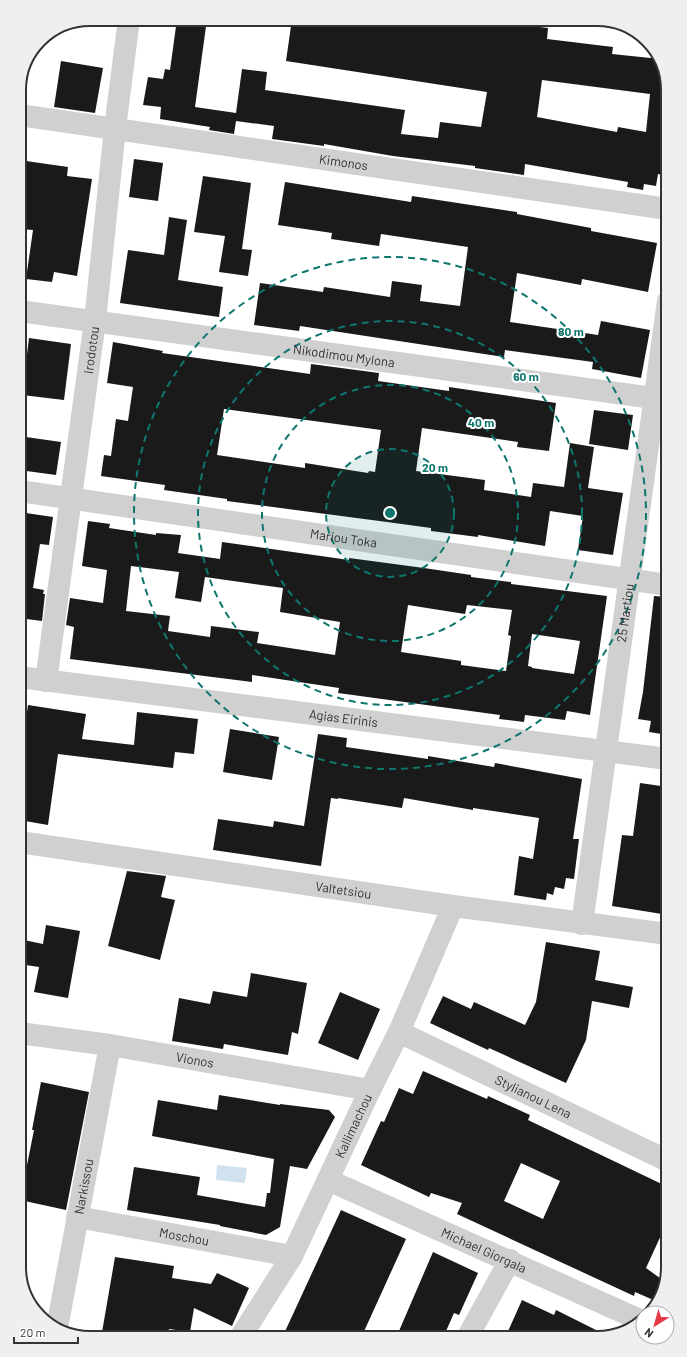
<svg xmlns="http://www.w3.org/2000/svg" width="687" height="1357" font-family="Barlow,sans-serif">
<rect width="100%" height="100%" fill="#fff"/>
<path fill="#cfe2ee" d="M217 1165 247 1168 245 1183 216 1180Z"/>
<path fill="#1a1a1a" fill-rule="evenodd" d="M177 19H207L195 107 236 113 242 69 267 72 265 90 405 110 401 134 438 138 440 122 481 127 487 92 286 61 292 19H461L501 26V22L548 28 547 39 613 47 612 54 660 59 663 63 668 90V123L664 149 668 150V176L658 174 656 186 644 184 643 190 627 187 628 182 525 164 524 175 475 168V166L393 156 324 144V146L272 139 274 126 236 121 234 134 209 130 210 127 160 119 161 107 143 105 148 77 163 79 165 69 170 70ZM542 80 650 94 646 132 618 127 617 132 537 117Z
M61 61 103 68 95 113 54 107Z
M134 159 163 163 158 201 129 197Z
M19 160 68 167 67 176 92 179 77 276 54 272 52 282 26 279 33 230 19 229Z
M203 176 251 183 242 249 252 250 248 276 219 272 225 236 194 232Z
M285 182 411 202 412 196 517 212V214L591 228V231L657 243 648 292 582 279 581 285 517 273 510 322 598 335 601 321 650 330 641 378 592 369 593 362 505 350 504 357 300 326 299 331 254 325 260 283 323 292 324 287 390 297 392 281 422 285 420 301 460 306 468 247 381 234 379 246 331 239 332 233 278 225Z
M169 217 187 220 178 280 223 287 219 317 120 303 128 250 164 255Z
M29 338 71 344 64 400 22 395Z
M113 342 163 351 162 353 310 374 311 364 379 373 378 381 449 391V387L556 403 549 451 517 447 518 442 422 428 416 471 485 480 484 490 531 497 533 483 564 487 570 443 594 447 588 488 623 493 613 555 578 550 583 516 550 511 545 546 478 535V537L431 531V528L387 522 227 501V499L164 490 165 485 101 476 104 455 111 456 116 419 128 421 133 387 107 383ZM224 409 381 430 375 472 369 471 368 473 305 463V468L217 455Z
M594 410 633 415 628 450 589 444Z
M19 436 61 442 56 475 19 470Z
M19 512 53 517 49 545 40 544 33 588 44 590 43 594H45L42 621 19 618Z
M88 521 110 524 109 528 156 535V533L181 535 178 553 220 559 222 542 349 560V558L424 568 471 575V577L511 582V584L607 596 590 715 567 711 565 720 525 715 524 722 499 719 500 715 338 693 339 688 252 675V682L70 659 74 627 66 625 70 598 103 603 107 570 82 566ZM131 566 179 572 175 598 201 602 205 577 283 588 280 612 340 622 335 655 257 643 259 632 211 626 210 637 168 631 170 616 126 611ZM408 605 465 614 467 605 512 610 508 635 511 636 506 671 461 665V661L401 652ZM532 634 580 641 574 674 532 668V667L528 666Z
M654 596 668 597V735L649 732 651 721 638 719 643 692Z
M28 705 86 714 82 739 134 745 137 712 198 719 194 754 175 752 173 768 58 754 48 825 19 820V768Z
M230 729 279 737 272 780 223 772Z
M318 734 347 738 346 747 428 759V756L494 767 495 763 582 779 573 839H579L574 879 566 878 564 889 555 887 553 895 547 893 546 900 514 895 519 856 533 859 539 818 473 808V810L404 798 402 808 338 798V799L331 798 321 866 213 850 218 819 273 827 274 821 304 826Z
M640 783 668 787V872L662 914 612 906 622 835 633 836Z
M127 871 166 876 161 897 175 900 160 960 108 946Z
M46 925 80 931 68 998 34 992 39 967 19 964V939L43 944Z
M546 942 600 951 595 980 633 987 629 1008 592 1001 586 1040 566 1083 489 1048 488 1050 430 1023 443 996 471 1009 474 1002 525 1025 536 1002Z
M251 973 307 983 298 1034 292 1032 288 1055 224 1044 223 1049 172 1041 179 998 210 1004 213 991 247 997Z
M340 992 380 1009 358 1060 318 1043Z
M423 1071 487 1099 488 1096 530 1115 528 1120 668 1187V1220L646 1268 664 1281 658 1302 635 1292 634 1296 457 1214 462 1203 431 1193 429 1197 361 1165 381 1121 384 1122 399 1088 413 1094ZM521 1163 560 1181 543 1219 504 1201Z
M41 1082 89 1092 66 1210 20 1200 34 1130H32Z
M219 1095 280 1105V1104L329 1110 335 1117 307 1169 290 1166 280 1227 266 1235 220 1226V1225L127 1210 134 1167 200 1177 197 1195 265 1207 267 1193H270L274 1159 152 1136 158 1100 217 1110Z
M341 1210 406 1239 361 1338H282Z
M433 1252 478 1273 459 1315 454 1313 443 1338H396Z
M115 1257 174 1266 172 1278 211 1284 217 1273 249 1288 232 1326 194 1308 190 1332 169 1329 168 1338H101Z
M522 1300 554 1315 556 1310 608 1336 598 1338H505Z"/>
<g fill="none" stroke-linecap="round" stroke-linejoin="round">
<g stroke="#d0d0d0" stroke-width="22">
<path id="s1" d="M19 115 668 209"/>
<path id="s2" d="M19 311 668 400"/>
<path id="s3" d="M19 491 668 585"/>
<path id="s4" d="M19 677 668 759"/>
<path id="s5" d="M46 681 95 321 115 128 129 19"/>
<path id="s6" d="M19 842 453 906 668 934"/>
<path id="s7" d="M582 924 668 301"/>
<path id="s8" d="M399 1032 668 1161"/>
<path id="s9" d="M19 1033 110 1045 370 1090"/>
<path id="s10" d="M328 1180 640 1320"/>
<path id="s11" d="M77 1217 292 1256"/>
<path id="s12" d="M57 1328 110 1045"/>
<path id="s13" d="M240 1338 292 1256 370 1090 399 1032 453 906"/>
<path d="M467 1338 510 1260"/>
</g>
</g>
<circle cx="390" cy="513" r="64" fill="#0f766e" fill-opacity=".12"/>
<g fill="none" stroke="#0f766e" stroke-width="2" stroke-dasharray="7 5">
<circle cx="390" cy="513" r="64"/>
<circle cx="390" cy="513" r="128"/>
<circle cx="390" cy="513" r="192"/>
<circle cx="390" cy="513" r="256"/>
</g>
<g text-anchor="middle" stroke-width="4" stroke-linejoin="round" paint-order="stroke">
<g font-size="13" fill="#333" stroke="#fff">
<text dy="5" stroke="none"><textPath href="#s1" startOffset="328">Kimonos</textPath></text>
<text dy="5" stroke="none"><textPath href="#s5" startOffset="334">Irodotou</textPath></text>
<text dy="5" stroke="none"><textPath href="#s2" startOffset="328">Nikodimou Mylona</textPath></text>
<text dy="5" stroke="none"><textPath href="#s3" startOffset="328">Mariou Toka</textPath></text>
<text dy="5" stroke="none"><textPath href="#s7" startOffset="314">25 Martiou</textPath></text>
<text dy="5" stroke="none"><textPath href="#s4" startOffset="327">Agias Eirinis</textPath></text>
<text dy="5" stroke="none"><textPath href="#s6" startOffset="328">Valtetsiou</textPath></text>
<text dy="5" stroke="none"><textPath href="#s9" startOffset="178">Vionos</textPath></text>
<text dy="5" stroke="none"><textPath href="#s8" startOffset="149">Stylianou Lena</textPath></text>
<text dy="5" stroke="none"><textPath href="#s13" startOffset="241">Kallimachou</textPath></text>
<text dy="5" stroke="none"><textPath href="#s12" startOffset="144">Narkissou</textPath></text>
<text dy="5" stroke="none"><textPath href="#s11" startOffset="109">Moschou</textPath></text>
<text dy="5" stroke="none"><textPath href="#s10" startOffset="171">Michael Giorgala</textPath></text>
</g>
</g>
<path d="M0 0H687V1357H0ZM90 26H597A64 64 0 0 1 661 90V1267A64 64 0 0 1 597 1331H90A64 64 0 0 1 26 1267V90A64 64 0 0 1 90 26Z" fill="#efefef" fill-rule="evenodd"/>
<path fill="none" stroke="#333" stroke-width="2" d="M90 26H597A64 64 0 0 1 661 90V1267A64 64 0 0 1 597 1331H90A64 64 0 0 1 26 1267V90A64 64 0 0 1 90 26Z"/>
<circle cx="390" cy="513" r="6" fill="#0f766e" stroke="#fff" stroke-width="2"/>
<g font-size="12" text-anchor="middle" font-weight="bold" fill="#0f766e" stroke="#fff" stroke-width="4" stroke-linejoin="round" paint-order="stroke">
<text x="571" y="336">80 m</text>
<text x="526" y="381">60 m</text>
<text x="481" y="427">40 m</text>
<text x="435" y="472">20 m</text>
</g>
<g transform="translate(655 1325) rotate(217)"><circle r="19" fill="#ffffff" stroke="#adadad"/>
<path d="M0-3L7 15L0 10L-7 15Z" fill="#e63946"/>
<text y="-6" font-size="11" font-weight="bold" text-anchor="middle" fill="#333333">N</text>
</g>
<path d="M14 1337v6h64v-6" fill="none" stroke="#333333" stroke-width="2"/>
<text x="20" y="1337" font-size="12" fill="#333333" stroke="#ffffff" stroke-width="3" paint-order="stroke">20 m</text>
</svg>
